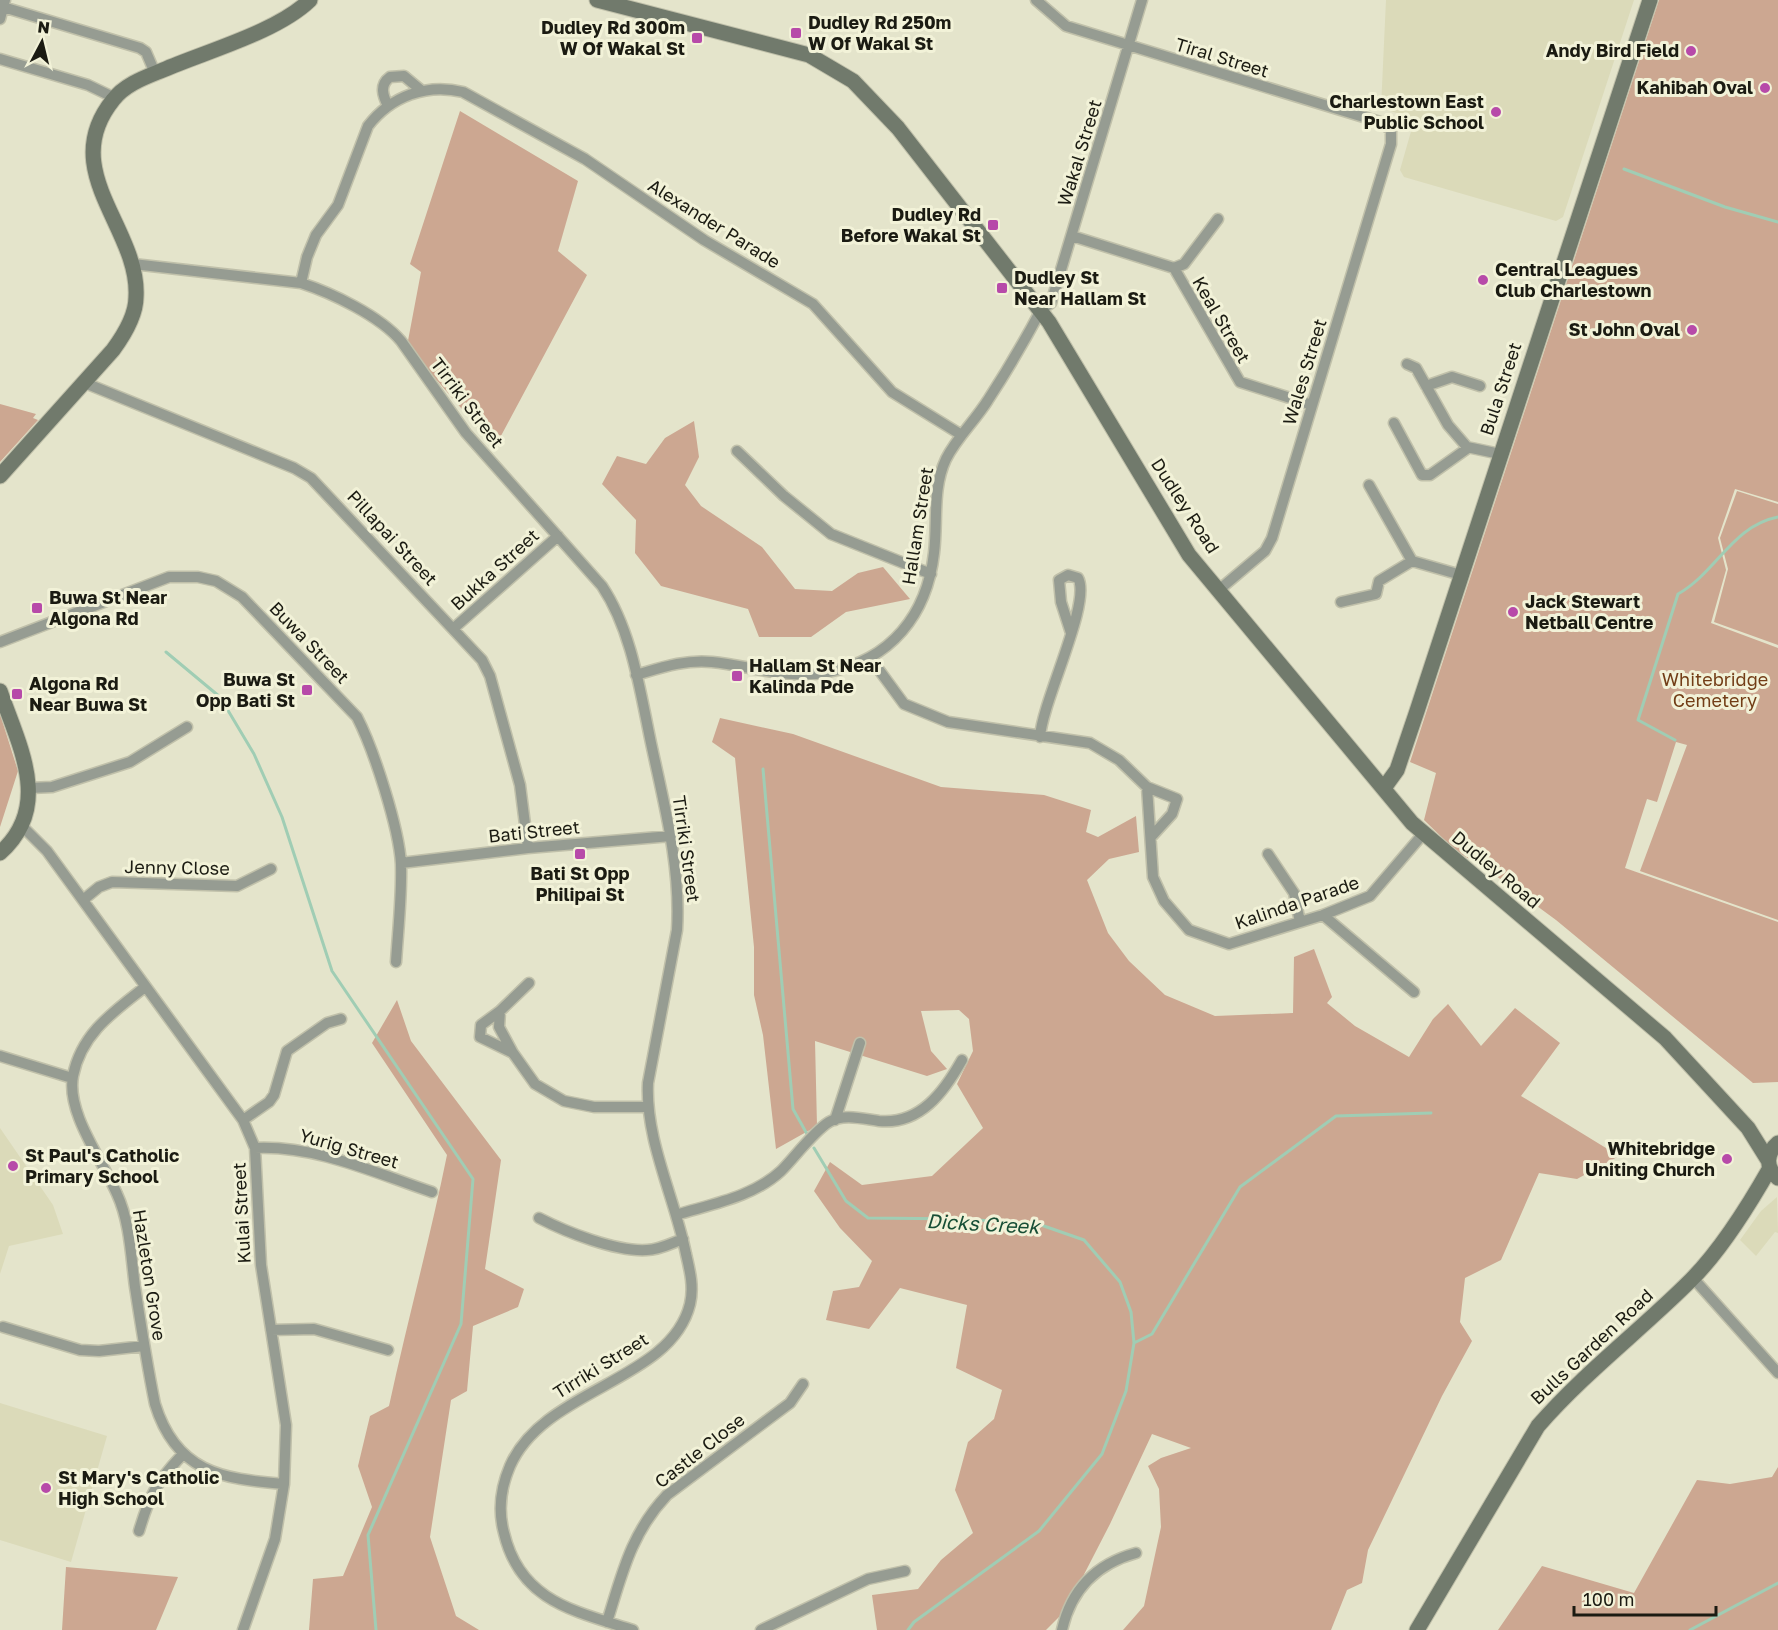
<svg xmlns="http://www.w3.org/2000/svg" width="1778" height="1630" font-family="'Golos Text',sans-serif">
<rect width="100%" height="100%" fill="#e4e4cb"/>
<path fill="#dbdab9" d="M1386 0H1634L1563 217 1556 221 1404 177 1400 170 1412 128 1406 116 1381 108Z
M0 1128 53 1205 63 1234 9 1246 0 1274Z
M1777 1197 1778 1233 1775 1232 1756 1256 1740 1240 1761 1211Z
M0 1403 107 1436 71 1562 0 1540Z"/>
<path fill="#cca791" d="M1659 0H1778V502L1735 489 1718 538 1726 570 1711 623 1778 648V920L1640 871 1687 745 1676 742 1657 802 1647 799 1625 868 1778 922V1082L1753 1083 1556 920 1484 867 1457 852 1424 820 1436 773 1410 762Z
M460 111 578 181 558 251 587 275 495 447 407 346 421 272 410 264Z
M0 404 36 414 33 418 38 420 0 462Z
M694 421 699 457 685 485 701 506 762 547 795 589 832 591 858 573 883 567 910 599 846 612 811 637H759L748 609 661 586 635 553 636 520 602 484 617 456 646 464 665 438Z
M1737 491 1778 504V645L1714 622 1728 569 1720 538Z
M0 714 18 771 0 827Z
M720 718 793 734 941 787 1044 795 1091 810 1086 832 1098 837 1136 816 1139 852 1109 859 1087 880 1108 933 1129 961 1165 995 1215 1016 1293 1013 1294 957 1314 949 1332 997 1327 1003 1355 1026 1409 1057 1433 1019 1448 1004 1481 1046 1515 1008 1560 1043 1521 1096 1619 1156 1577 1179 1539 1173 1501 1260 1465 1278 1460 1322 1472 1341 1442 1396 1368 1550 1362 1583 1347 1590 1331 1630H1123L1144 1606 1161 1527 1159 1489 1148 1466 1161 1458 1191 1448 1152 1434 1110 1524 1077 1588 1067 1599 1063 1613 1046 1630H877L872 1595 918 1589 941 1560 973 1533 955 1490 968 1442 994 1419 1002 1390 956 1368 967 1305 900 1288 869 1329 826 1320 833 1291 859 1287 872 1261 840 1228 814 1191 830 1162 862 1185 932 1176 983 1128 957 1084 973 1051 969 1019 959 1010 921 1011 931 1051 947 1069 927 1076 815 1041 817 1126 776 1149 763 1035 754 995V947L735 758 712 742Z
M397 1000 411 1041 501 1160 485 1269 524 1289 518 1307 473 1326 467 1391 451 1400 430 1537 456 1616 479 1630H309L313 1579 343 1576 372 1507 358 1466 370 1416 389 1406C407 1322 430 1239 447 1155L372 1043Z
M1778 1467V1630H1498L1542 1566 1634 1593 1697 1480 1730 1484 1772 1477Z
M66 1567 178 1577 156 1630H62Z"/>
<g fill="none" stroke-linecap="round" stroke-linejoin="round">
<path stroke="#a0cdb4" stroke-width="3" d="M1624 169 1725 207 1778 222
M166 652 220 697 254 754 282 817 332 971 473 1179 461 1324 368 1535 376 1630
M1675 740 1638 720 1678 594C1717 572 1732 526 1778 517
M763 769 793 1109 807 1134
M814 1148 846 1201 868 1218 966 1219 1041 1225 1084 1240 1120 1282 1131 1312 1134 1343 1126 1391 1102 1454 1039 1531 914 1622 908 1630
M1134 1343 1152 1334 1240 1187 1336 1116 1431 1113
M1690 1630 1778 1583"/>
<defs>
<path id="street" d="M1036 0 1066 26 1380 122 1391 130V144L1272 538 1265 551 1220 589
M3 7 140 48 146 52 155 73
M0 19 5 0
M0 59 88 85 115 98
M388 106C383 96 379 85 390 77L404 76 422 91
M1072 236 1174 268 1240 382 1312 405
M133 264 301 283C332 293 380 316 401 341L466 433 602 586C632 631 640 691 651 743 664 804 681 867 677 930L648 1083C645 1140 675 1198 686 1254 690 1271 694 1287 690 1304 671 1382 544 1388 510 1466 501 1487 498 1511 504 1533 520 1601 574 1611 633 1630
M1174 268 1184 264 1218 219
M301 283 307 257 316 235 338 205 368 126C391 96 427 83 463 92L585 159 704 240 813 304 892 392 960 434
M1407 364 1416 368 1448 425 1467 447 1500 454
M85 383 294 468 311 478 482 660 490 676 520 785 528 848
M1426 386 1452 377 1480 386
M1394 423 1422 475H1430L1468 448
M737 451 784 496 831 534 931 574
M1369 485 1412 561 1461 575
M1341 602 1376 594 1379 581 1412 561
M454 628 558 536
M0 642 169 577H198L216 581 242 597 357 717C374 750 399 828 401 864 402 896 398 930 396 962
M871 659 904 704 948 722 1090 743 1119 760 1147 787 1153 877 1164 901 1189 930 1229 944 1323 915 1370 896 1423 834
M636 675C660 668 686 659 712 662 751 666 789 680 828 672 891 660 927 615 934 553 938 521 932 489 946 459 957 437 975 421 988 400 1007 371 1025 340 1041 310L1051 303 1142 0
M1040 737C1042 702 1092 602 1078 578L1068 575 1059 580 1061 602 1071 633
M1147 787 1177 799 1172 814 1151 837
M30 788 52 787 130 762 187 727
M22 826 47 851 243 1120 255 1148 261 1265 286 1425 284 1484 275 1539 243 1630
M1268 854 1294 893 1300 922
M401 863 528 848 671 836
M83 900 99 887 112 882 237 886 271 869
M1323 915 1414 992
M529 983 500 1011 481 1025 480 1037 513 1053 535 1084 564 1101 594 1107H647
M145 987C113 1012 81 1034 73 1076 66 1113 103 1161 117 1194 130 1222 131 1257 135 1287 141 1326 147 1365 155 1404 176 1472 221 1479 284 1484
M500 1011 499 1027 513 1053
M0 1056 72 1078
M243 1120 269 1102 274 1095 287 1051 327 1023 341 1019
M835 1120 860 1043
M255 1148C316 1145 375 1173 432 1192
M676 1215C712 1204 753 1197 781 1171 795 1157 813 1132 829 1122 843 1113 864 1119 879 1121 920 1125 944 1092 962 1060
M539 1218C566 1232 616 1252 647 1250 659 1250 672 1243 683 1239
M1693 1278 1778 1373
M3 1327 80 1350 99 1351 144 1346
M271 1330 314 1329 388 1350
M139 1531C150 1494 156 1483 182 1455
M607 1622C622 1574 631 1533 667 1495L790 1403 803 1384
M761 1630 868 1579 905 1571
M1062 1630C1071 1590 1096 1564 1136 1553"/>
<path id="secondary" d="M597 0 809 55 853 81 898 128 1049 322 1189 555 1412 823 1665 1038 1748 1128 1768 1160
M0 476 113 350C124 335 136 316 136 297 140 228 56 171 113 100 125 84 146 77 163 70 207 51 277 32 310 0
M0 691C19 746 53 806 0 853
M1384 788 1397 770 1417 711 1650 0
M1778 1143C1766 1153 1765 1168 1778 1178
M1417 1630 1538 1426C1584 1373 1641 1330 1691 1280 1721 1250 1749 1205 1770 1168"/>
</defs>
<use href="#street" stroke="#c0c0aa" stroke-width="13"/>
<use href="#secondary" stroke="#c0c0aa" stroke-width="17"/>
<use href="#street" stroke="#969c92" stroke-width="10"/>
<use href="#secondary" stroke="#717a6c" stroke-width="15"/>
</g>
<g fill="#b74aa9" stroke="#f2f2d8" stroke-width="2">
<rect x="790" y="27" width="12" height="12" rx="3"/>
<rect x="691" y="32" width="12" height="12" rx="3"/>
<circle cx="1691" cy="51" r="6"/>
<circle cx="1765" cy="88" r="6"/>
<circle cx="1496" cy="112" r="6"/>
<rect x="987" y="219" width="12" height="12" rx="3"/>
<circle cx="1483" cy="280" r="6"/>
<rect x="996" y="282" width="12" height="12" rx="3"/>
<circle cx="1692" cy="330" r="6"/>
<rect x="31" y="602" width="12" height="12" rx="3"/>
<circle cx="1513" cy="612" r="6"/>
<rect x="731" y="670" width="12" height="12" rx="3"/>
<rect x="301" y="684" width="12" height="12" rx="3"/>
<rect x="11" y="688" width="12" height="12" rx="3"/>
<rect x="574" y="848" width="12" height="12" rx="3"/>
<circle cx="1727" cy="1159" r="6"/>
<circle cx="13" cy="1166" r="6"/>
<circle cx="46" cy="1488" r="6"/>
</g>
<g text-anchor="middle" stroke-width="6" stroke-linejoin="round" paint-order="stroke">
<g font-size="18" font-weight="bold" fill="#1b1b12" stroke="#f2f2d8" text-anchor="start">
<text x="808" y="29">Dudley Rd 250m<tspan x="808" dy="21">W Of Wakal St</tspan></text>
<text x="685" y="34" text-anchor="end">Dudley Rd 300m<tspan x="685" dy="21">W Of Wakal St</tspan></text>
<text x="1679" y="57" text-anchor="end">Andy Bird Field</text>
<text x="1753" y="94" text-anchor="end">Kahibah Oval</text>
<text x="1484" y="108" text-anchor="end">Charlestown East<tspan x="1484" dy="21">Public School</tspan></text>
<text x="981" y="221" text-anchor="end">Dudley Rd<tspan x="981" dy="21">Before Wakal St</tspan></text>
<text x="1495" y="276">Central Leagues<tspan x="1495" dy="21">Club Charlestown</tspan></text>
<text x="1014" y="284">Dudley St<tspan x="1014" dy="21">Near Hallam St</tspan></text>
<text x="1680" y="336" text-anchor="end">St John Oval</text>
<text x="49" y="604">Buwa St Near<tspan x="49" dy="21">Algona Rd</tspan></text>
<text x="1525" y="608">Jack Stewart<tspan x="1525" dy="21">Netball Centre</tspan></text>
<text x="749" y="672">Hallam St Near<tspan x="749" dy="21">Kalinda Pde</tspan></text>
<text x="295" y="686" text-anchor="end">Buwa St<tspan x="295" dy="21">Opp Bati St</tspan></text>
<text x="29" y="690">Algona Rd<tspan x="29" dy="21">Near Buwa St</tspan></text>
<text x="580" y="880" text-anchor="middle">Bati St Opp<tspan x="580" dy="21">Philipai St</tspan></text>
<text x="1715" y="1155" text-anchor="end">Whitebridge<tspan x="1715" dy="21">Uniting Church</tspan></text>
<text x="25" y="1162">St Paul's Catholic<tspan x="25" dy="21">Primary School</tspan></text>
<text x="58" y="1484">St Mary's Catholic<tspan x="58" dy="21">High School</tspan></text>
</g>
<g font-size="18" fill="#1b1b12" stroke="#f2f2d8">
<text transform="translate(1222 58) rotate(17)" y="6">Tiral Street</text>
<text transform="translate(1080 153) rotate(-73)" y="6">Wakal Street</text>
<text transform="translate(714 224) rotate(32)" y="6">Alexander Parade</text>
<text transform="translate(1221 320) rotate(60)" y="6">Keal Street</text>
<text transform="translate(1305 372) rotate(-73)" y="6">Wales Street</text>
<text transform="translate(1501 389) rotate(-72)" y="6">Bula Street</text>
<text transform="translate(467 403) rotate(53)" y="6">Tirriki Street</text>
<text transform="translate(1185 506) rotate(57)" y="6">Dudley Road</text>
<text transform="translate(918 526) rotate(-81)" y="6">Hallam Street</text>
<text transform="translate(392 538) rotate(47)" y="6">Pillapai Street</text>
<text transform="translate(495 570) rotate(-42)" y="6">Bukka Street</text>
<text transform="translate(309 643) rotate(46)" y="6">Buwa Street</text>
<text transform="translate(534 832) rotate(-6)" y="6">Bati Street</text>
<text transform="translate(686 849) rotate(82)" y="6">Tirriki Street</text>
<text transform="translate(177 868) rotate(1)" y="6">Jenny Close</text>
<text transform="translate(1496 870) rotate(40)" y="6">Dudley Road</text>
<text transform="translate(1297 903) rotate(-19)" y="6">Kalinda Parade</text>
<text transform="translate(349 1149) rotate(16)" y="6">Yurig Street</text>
<text transform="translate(242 1213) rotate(-93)" y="6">Kulai Street</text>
<text transform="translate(149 1275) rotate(81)" y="6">Hazleton Grove</text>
<text transform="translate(1592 1347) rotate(-43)" y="6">Bulls Garden Road</text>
<text transform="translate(601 1366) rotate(-32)" y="6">Tirriki Street</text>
<text transform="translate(700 1451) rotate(-38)" y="6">Castle Close</text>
</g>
<g font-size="18" fill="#723d16" stroke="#f2f2d8">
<text x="1715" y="686">Whitebridge<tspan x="1715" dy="21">Cemetery</tspan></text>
</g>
<g font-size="20" font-style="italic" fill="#174e35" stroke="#f2f2d8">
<text transform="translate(983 1224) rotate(3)" y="7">Dicks Creek</text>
</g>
</g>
<g transform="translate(42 42) rotate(7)" stroke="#f2f2d8" stroke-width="4.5" paint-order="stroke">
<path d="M0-4.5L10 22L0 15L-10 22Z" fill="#1b1b12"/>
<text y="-9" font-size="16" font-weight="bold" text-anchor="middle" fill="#1b1b12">N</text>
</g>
<path d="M1574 1606v9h142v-9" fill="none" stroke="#1b1b12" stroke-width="3"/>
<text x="1583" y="1606" font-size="18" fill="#1b1b12" stroke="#f2f2d8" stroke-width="4.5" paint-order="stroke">100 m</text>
</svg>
